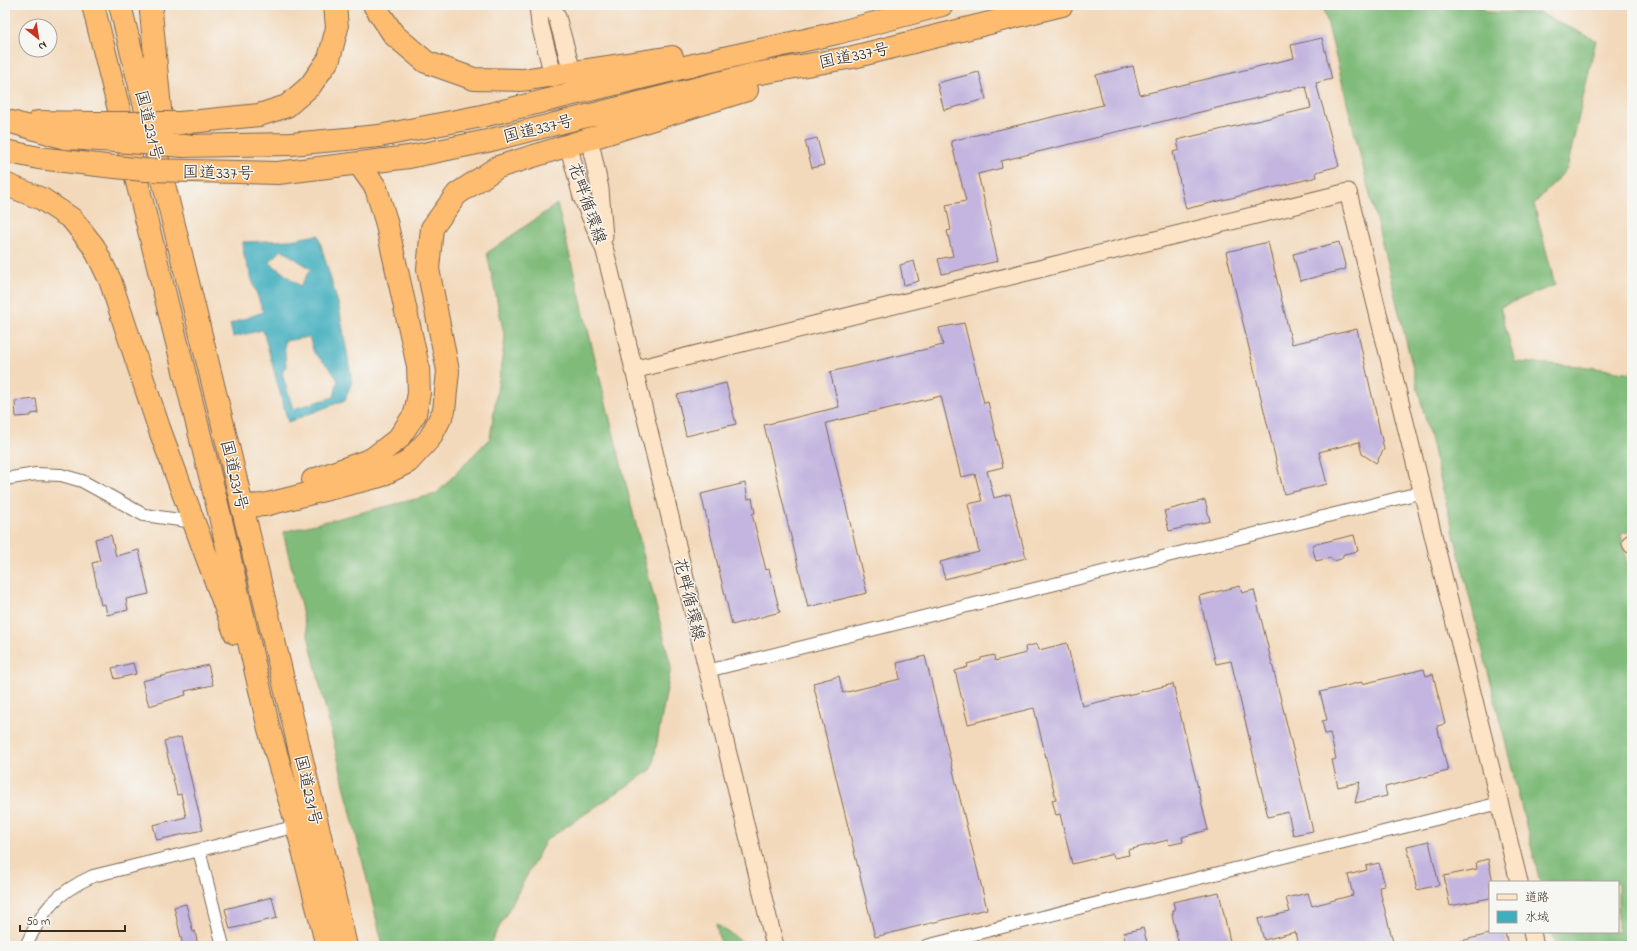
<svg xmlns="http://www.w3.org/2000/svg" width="1637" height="951" font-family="'Indie Flower','Klee One',sans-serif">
<rect width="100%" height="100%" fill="#f6f6f2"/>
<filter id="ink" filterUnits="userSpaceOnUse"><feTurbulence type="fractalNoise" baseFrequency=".025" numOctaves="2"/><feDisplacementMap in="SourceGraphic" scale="8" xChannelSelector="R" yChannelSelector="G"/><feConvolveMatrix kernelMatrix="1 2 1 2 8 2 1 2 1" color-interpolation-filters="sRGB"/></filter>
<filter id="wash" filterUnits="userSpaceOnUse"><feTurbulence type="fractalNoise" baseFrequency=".012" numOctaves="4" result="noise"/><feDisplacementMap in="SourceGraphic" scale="16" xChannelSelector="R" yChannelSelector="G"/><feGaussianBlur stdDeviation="0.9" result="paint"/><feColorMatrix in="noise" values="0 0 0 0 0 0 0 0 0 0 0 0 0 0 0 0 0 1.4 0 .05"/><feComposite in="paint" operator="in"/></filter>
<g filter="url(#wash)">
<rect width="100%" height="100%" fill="#f3d9bb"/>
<path fill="#80bb7a" stroke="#5e724c" d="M1323 5H1483L1485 12 1539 13 1596 40 1567 169 1534 204 1555 285 1500 307 1515 362 1580 366 1632 373V531L1621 534 1632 587V946H1556L1552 932H1618V882H1540Z
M557 204 671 667 652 769 546 840 489 946H383L283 532 436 494 490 438 505 339 487 253Z
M716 924 747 945V946H721Z"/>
<path fill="#41aebe" stroke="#3e6c6e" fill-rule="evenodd" d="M318 235 339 307 352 381 345 400 288 422 263 330 233 337 230 324 263 312 244 256 243 242 290 240ZM282 250 311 269 300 286 269 262ZM309 337 314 353 328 366 338 380 334 397 293 409 282 373 286 366 284 341Z"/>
<g id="blocks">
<path fill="#c3b5df" d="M1322 38 1332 79 1316 83 1339 166 1316 172 1317 177 1186 209 1173 152 1179 150 1177 140 1311 108 1306 86 1152 124 1102 135 1103 136 1001 161 1002 168 978 174 998 261 942 274 938 259 953 256 947 231 951 230 946 205 966 201 951 141 1103 105 1096 75 1133 66 1140 95 1294 58 1291 45Z
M979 72 986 99 944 110 937 83Z
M817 138 824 165 812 168 805 141Z
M1268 242 1292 344 1357 329 1384 449 1376 463 1362 454 1359 442 1319 452 1327 484 1284 494 1226 252Z
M1339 242 1346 269 1300 281 1293 254Z
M914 261 919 281 904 285 900 265Z
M964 323 984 403 988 402 1003 467 987 471 994 498 1010 494 1026 558 945 579 940 562 979 552 968 504 982 501 975 474 961 477 941 396 826 423 867 593 808 607 764 425 839 407 830 372 943 345 939 328Z
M726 383 736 424 686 436 677 395Z
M36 399 38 413 31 414V416L16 417 15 401Z
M745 483 748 499 752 498 755 513 752 514 766 570 769 569 780 612 732 625 701 494Z
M1205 500 1210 521 1169 531 1164 511Z
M111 535 116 556 139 550 149 594 126 599 128 610 107 615 105 604 101 605 92 563 100 561 95 539Z
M1354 535 1358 551 1344 554 1341 559 1334 561 1330 558 1316 561 1312 545Z
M1240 586 1242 593 1254 590 1313 831 1293 835 1288 812 1268 817 1231 661 1216 664 1199 596Z
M1067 643 1082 706 1173 684 1208 830 1182 837 1183 842 1169 845 1168 840 1128 850 1129 855 1114 858 1113 854 1072 864 1060 814 1056 815 1052 800 1056 799 1034 708 968 724 955 671 968 667 967 664 981 660V658L994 655 995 661 1026 653 1025 647 1037 644 1039 650Z
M925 656 987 909 875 937 813 683 839 676 843 693 900 679 897 663Z
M133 663 136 674 115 679 112 668Z
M208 665 213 685 185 691 186 695 149 706 142 681Z
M1424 669 1426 676 1433 674 1445 724 1437 726 1448 771 1385 787 1387 796 1355 803 1360 782 1338 787 1332 760 1336 759 1330 733 1325 734 1322 721 1327 720 1320 692 1362 682V684Z
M181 737 203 830 157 840 153 825 186 817 181 794 177 795 164 741Z
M1429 841 1439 885 1417 890 1407 846Z
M1488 859 1493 882H1490V898L1450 906 1444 876 1477 869 1476 862Z
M1379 863 1385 886 1379 887 1394 946H1298L1295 932 1264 940 1258 919 1290 912 1286 898 1308 893 1312 906 1353 895 1348 875 1367 870 1366 866Z
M1219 892 1231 946H1179L1172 914H1173V910H1175L1173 902Z
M272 897 277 918 230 929 225 909Z
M186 904 193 932 195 931 198 946H183L174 907Z
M1143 928 1148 946H1127L1123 933Z
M1497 932H1505L1508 946H1457V942Z"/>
</g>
</g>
<g filter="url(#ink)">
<use href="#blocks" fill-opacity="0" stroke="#7b6755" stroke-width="1"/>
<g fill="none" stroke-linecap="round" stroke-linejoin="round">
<path stroke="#ceb69c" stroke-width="17" stroke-dasharray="17 8" stroke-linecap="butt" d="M555 85 571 155"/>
<defs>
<path id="street" d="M5 479 36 474 61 475 82 481 144 515 194 522
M707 671 1423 492
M199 850 223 946
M26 946C42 910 56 893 93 876L302 825
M926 946 1500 803"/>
<path id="secondary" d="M538 5 540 25 551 67
M552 5 557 17 570 64
M592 151 600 189 604 237
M571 155 582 197 605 251 775 946
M633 370 1348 192 1519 882
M1631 543 1632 545
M1532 932 1535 946"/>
<path id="highway" d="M93 5 220 516 269 729 297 826 327 946
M120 5 223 425 346 946
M153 5 151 12 161 120
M374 5 394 35 426 62 474 79 522 80 672 57
M5 120 65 138 100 140
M38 122 94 123
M180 123 259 115 287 106 310 86 329 59 337 28 335 5
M184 146 291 144 379 136 482 116 706 62 837 33 942 5
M5 151 39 158 106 166
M190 171 278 173 409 157 487 141 755 74 853 57 1062 5
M5 184 42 199 72 219 94 247 110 280 159 428 235 633
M313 480 372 459 398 439 415 414 419 393 418 366 386 221 376 188 359 164
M242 506 264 505 380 476 408 462 430 438 444 411 448 371 428 269 432 228 457 194 498 167 747 90"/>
</defs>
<use href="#street" stroke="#7b6755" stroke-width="14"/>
<use href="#secondary" stroke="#7b6755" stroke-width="19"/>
<use href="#highway" stroke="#7b6755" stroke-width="24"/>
<use href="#street" stroke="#fff" stroke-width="12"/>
<use href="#secondary" stroke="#fee4c6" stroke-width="17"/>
<use href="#highway" stroke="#fdbc70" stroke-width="22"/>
<defs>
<path id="highway-bridge" d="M94 123H180
M100 140 184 146
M106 166 144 170 190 171"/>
</defs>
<use href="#highway-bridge" stroke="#7b6755" stroke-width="24" stroke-linecap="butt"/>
<use href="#highway-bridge" stroke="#fdbc70" stroke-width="22"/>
</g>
</g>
<g text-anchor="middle" stroke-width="3" stroke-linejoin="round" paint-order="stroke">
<g font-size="17" fill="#3b2a1e" stroke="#f6f6f2">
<text transform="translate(854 55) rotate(-12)" y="6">国道337号</text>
<text transform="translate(150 125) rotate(76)" y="6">国道231号</text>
<text transform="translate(538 128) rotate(-14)" y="6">国道337号</text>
<text transform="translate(218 172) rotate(1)" y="6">国道337号</text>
<text transform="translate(588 203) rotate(71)" y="6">花畔循環線</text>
<text transform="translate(235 475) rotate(77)" y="6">国道231号</text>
<text transform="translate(690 599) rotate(76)" y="6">花畔循環線</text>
<text transform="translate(309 790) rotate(77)" y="6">国道231号</text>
</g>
</g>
<rect width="1637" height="951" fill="none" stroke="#f6f6f2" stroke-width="20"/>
<rect x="1489" y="881" width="130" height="52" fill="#f6f6f2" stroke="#aba49d"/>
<rect x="1497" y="894" width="20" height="6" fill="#fee4c6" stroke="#aba49d"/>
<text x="1525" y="901" font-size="12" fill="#3b2a1e">道路</text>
<rect x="1497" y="911" width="20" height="12" fill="#41aebe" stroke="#aba49d"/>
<text x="1525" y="921" font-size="12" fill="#3b2a1e">水域</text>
<g transform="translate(38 38) rotate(150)"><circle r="19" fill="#f6f6f2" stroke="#aba49d"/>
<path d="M0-3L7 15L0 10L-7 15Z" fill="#c8321e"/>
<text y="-6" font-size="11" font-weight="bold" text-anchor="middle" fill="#3b2a1e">N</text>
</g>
<path d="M20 925v6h105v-6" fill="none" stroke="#3b2a1e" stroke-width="2"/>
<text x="26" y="925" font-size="12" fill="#3b2a1e" stroke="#f6f6f2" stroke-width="3" paint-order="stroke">50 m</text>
</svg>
